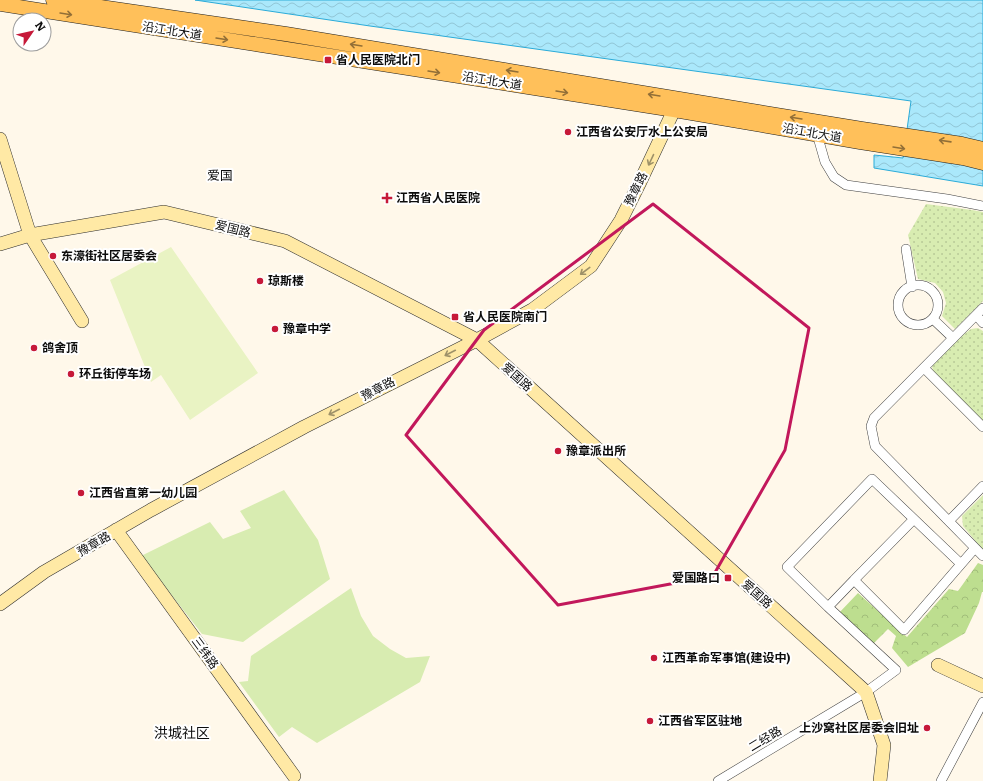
<svg xmlns="http://www.w3.org/2000/svg" width="983" height="781" font-family="Literata,'Noto Sans SC',serif">
<defs>
<pattern id="grass-dots" width="8" height="8" patternUnits="userSpaceOnUse"><rect width="8" height="8" fill="#d8ecb1"/><path d="M2 2h.1M6 6h.1" fill="none" stroke="#b8c997" stroke-width="1.8" stroke-linecap="round"/></pattern>
<pattern id="forest-crowns" width="20" height="18" patternUnits="userSpaceOnUse"><rect width="20" height="18" fill="#bdde8f"/><path d="M2 6a3 3 0 1 1 6 0M12 15a3 3 0 1 1 6 0" fill="none" stroke="#a1bd7a"/></pattern>
<pattern id="water-waves" width="16" height="10" patternUnits="userSpaceOnUse"><rect width="16" height="10" fill="#aae8fb"/><path d="M0 5q4-4 8 0t8 0" fill="none" stroke="#91c6d6"/></pattern>
</defs>
<rect width="100%" height="100%" fill="#fff8ea"/>
<path fill="url(#grass-dots)" d="M926 204 972 210 983 212V301L955 329 942 316 946 303 943 292 935 283 918 279 908 235Z
M978 328 983 331V422L933 371 932 366 963 335 971 329Z
M983 495V550L963 526 962 516Z"/>
<path fill="url(#forest-crowns)" d="M978 563 983 565V592H982L979 603 965 633 908 667 892 648 896 636 888 629 872 645 838 614 858 593 907 637 949 589 958 591Z"/>
<path fill="#d8ecb1" d="M284 490 318 540 330 579 243 642 202 634 141 556 210 522 223 539 251 528 240 511Z
M351 588 361 616 373 636 390 649 406 658 430 656 420 682 317 743 292 727 279 737 239 682 248 681 251 656Z"/>
<path fill="#e9f3c3" d="M171 247 258 373 190 420 161 375 151 382 110 280Z"/>
<path fill="url(#water-waves)" stroke="#2babd8" d="M195 0H983V186L874 168V155L903 158 911 101 370 26Z"/>
<g fill="none" stroke-linecap="round" stroke-linejoin="round">
<defs>
<path id="street" d="M817 131V134L825 162 834 177 846 185 947 199 983 206
M906 249 912 287
M898 305a20 20 0 1 1 40 0a20 20 0 1 1-40 0Z
M983 308 874 418 871 426 875 446 983 556
M976 315 983 323
M933 319 953 338
M924 368 983 427
M914 519 854 580 904 630 975 548
M949 521 983 486
M854 580 828 607 787 567 872 479 961 564
M718 781 866 692 896 670 828 607
M941 781 983 702"/>
<path id="secondary" d="M0 139 30 235 82 321
M0 244 30 235 164 212 285 241 477 340 866 692 884 745 880 781
M116 530 294 776
M0 604 44 572 151 510 304 427 477 340 532 310 591 266 621 220 640 182 674 110 675 100
M938 665 983 686"/>
<path id="primary" d="M53 0 286 34 862 129 962 144 983 149
M0 4 674 110 860 142 963 158 983 163"/>
</defs>
<use href="#street" stroke="#3f3f3f" stroke-width="10"/>
<use href="#secondary" stroke="#2e2e2e" stroke-width="14"/>
<use href="#primary" stroke="#1d1d1d" stroke-width="15"/>
<use href="#street" stroke="#fff" stroke-width="9"/>
<use href="#secondary" stroke="#ffe9a5" stroke-width="13"/>
<use href="#primary" stroke="#ffc05a" stroke-width="14"/>
</g>
<defs><path id="oneway-shaft" d="M-6 0H5M1.5-3L5.5 0L1.5 3" fill="none" stroke-width="1.6" stroke-linecap="round" stroke-linejoin="round"/></defs>
<g stroke="#926f37">
<use href="#oneway-shaft" transform="translate(66 14) rotate(9)"/>
<use href="#oneway-shaft" transform="translate(222 39) rotate(9)"/>
<use href="#oneway-shaft" transform="translate(356 45) rotate(-171)"/>
<use href="#oneway-shaft" transform="translate(512 71) rotate(-171)"/>
<use href="#oneway-shaft" transform="translate(434 72) rotate(9)"/>
<use href="#oneway-shaft" transform="translate(562 92) rotate(9)"/>
<use href="#oneway-shaft" transform="translate(654 95) rotate(-171)"/>
<use href="#oneway-shaft" transform="translate(796 118) rotate(-171)"/>
<use href="#oneway-shaft" transform="translate(945 141) rotate(-172)"/>
<use href="#oneway-shaft" transform="translate(899 148) rotate(9)"/>
</g>
<g stroke="#9e9168">
<use href="#oneway-shaft" transform="translate(651 160) rotate(115)"/>
<use href="#oneway-shaft" transform="translate(585 271) rotate(143)"/>
<use href="#oneway-shaft" transform="translate(450 353) rotate(153)"/>
<use href="#oneway-shaft" transform="translate(334 412) rotate(153)"/>
</g>
<path fill="none" stroke="#c2185b" stroke-width="3" stroke-linejoin="round" d="M653 204 809 328 785 450 713 576 558 605 406 435 484 330Z"/>
<g fill="#c61939" stroke="#fff" stroke-width="1.5">
<rect x="324" y="56" width="8" height="8" rx="2"/>
<circle cx="568" cy="132" r="4"/>
<path d="M385 192h4v4h4v4h-4v4h-4v-4h-4v-4h4z"/>
<circle cx="53" cy="256" r="4"/>
<circle cx="260" cy="281" r="4"/>
<rect x="451" y="313" width="8" height="8" rx="2"/>
<circle cx="275" cy="329" r="4"/>
<circle cx="34" cy="348" r="4"/>
<circle cx="71" cy="374" r="4"/>
<circle cx="558" cy="451" r="4"/>
<circle cx="81" cy="493" r="4"/>
<rect x="724" y="574" width="8" height="8" rx="2"/>
<circle cx="654" cy="658" r="4"/>
<circle cx="650" cy="721" r="4"/>
<circle cx="927" cy="728" r="4"/>
</g>
<g text-anchor="middle" stroke-width="4" stroke-linejoin="round" paint-order="stroke">
<g font-size="12" fill="#0c0c0c" stroke="#fff">
<text transform="translate(172 31) rotate(9)" y="4">沿江北大道</text>
<text transform="translate(492 81) rotate(9)" y="4">沿江北大道</text>
<text transform="translate(812 133) rotate(10)" y="4">沿江北大道</text>
<text transform="translate(636 189) rotate(-64)" y="4">豫章路</text>
<text transform="translate(233 229) rotate(14)" y="4">爱国路</text>
<text transform="translate(517 377) rotate(42)" y="4">爱国路</text>
<text transform="translate(378 389) rotate(-27)" y="4">豫章路</text>
<text transform="translate(94 544) rotate(-30)" y="4">豫章路</text>
<text transform="translate(757 594) rotate(42)" y="4">爱国路</text>
<text transform="translate(205 653) rotate(54)" y="4">三纬路</text>
<text transform="translate(765 739) rotate(-31)" y="4">二经路</text>
</g>
<g font-size="12" font-weight="bold" fill="#0c0c0c" stroke="#fff" text-anchor="start">
<text x="336" y="64">省人民医院北门</text>
<text x="576" y="136">江西省公安厅水上公安局</text>
<text x="396" y="202">江西省人民医院</text>
<text x="61" y="260">东濠街社区居委会</text>
<text x="268" y="285">琼斯楼</text>
<text x="463" y="321">省人民医院南门</text>
<text x="283" y="333">豫章中学</text>
<text x="42" y="352">鸽舍顶</text>
<text x="79" y="378">环丘街停车场</text>
<text x="566" y="455">豫章派出所</text>
<text x="89" y="497">江西省直第一幼儿园</text>
<text x="720" y="582" text-anchor="end">爱国路口</text>
<text x="662" y="662">江西革命军事馆(建设中)</text>
<text x="658" y="725">江西省军区驻地</text>
<text x="919" y="732" text-anchor="end">上沙窝社区居委会旧址</text>
</g>
<g font-size="13" fill="#0c0c0c" stroke="#fff">
<text x="220" y="180">爱国</text>
</g>
<g font-size="14" fill="#0c0c0c" stroke="#fff">
<text x="182" y="738">洪城社区</text>
</g>
</g>
<g transform="translate(32 32) rotate(56)"><circle r="19" fill="#ffffff" stroke="#9e9e9e"/>
<path d="M0-3L7 15L0 10L-7 15Z" fill="#c61939"/>
<text y="-6" font-size="11" font-weight="bold" text-anchor="middle" fill="#0c0c0c">N</text>
</g>
</svg>
